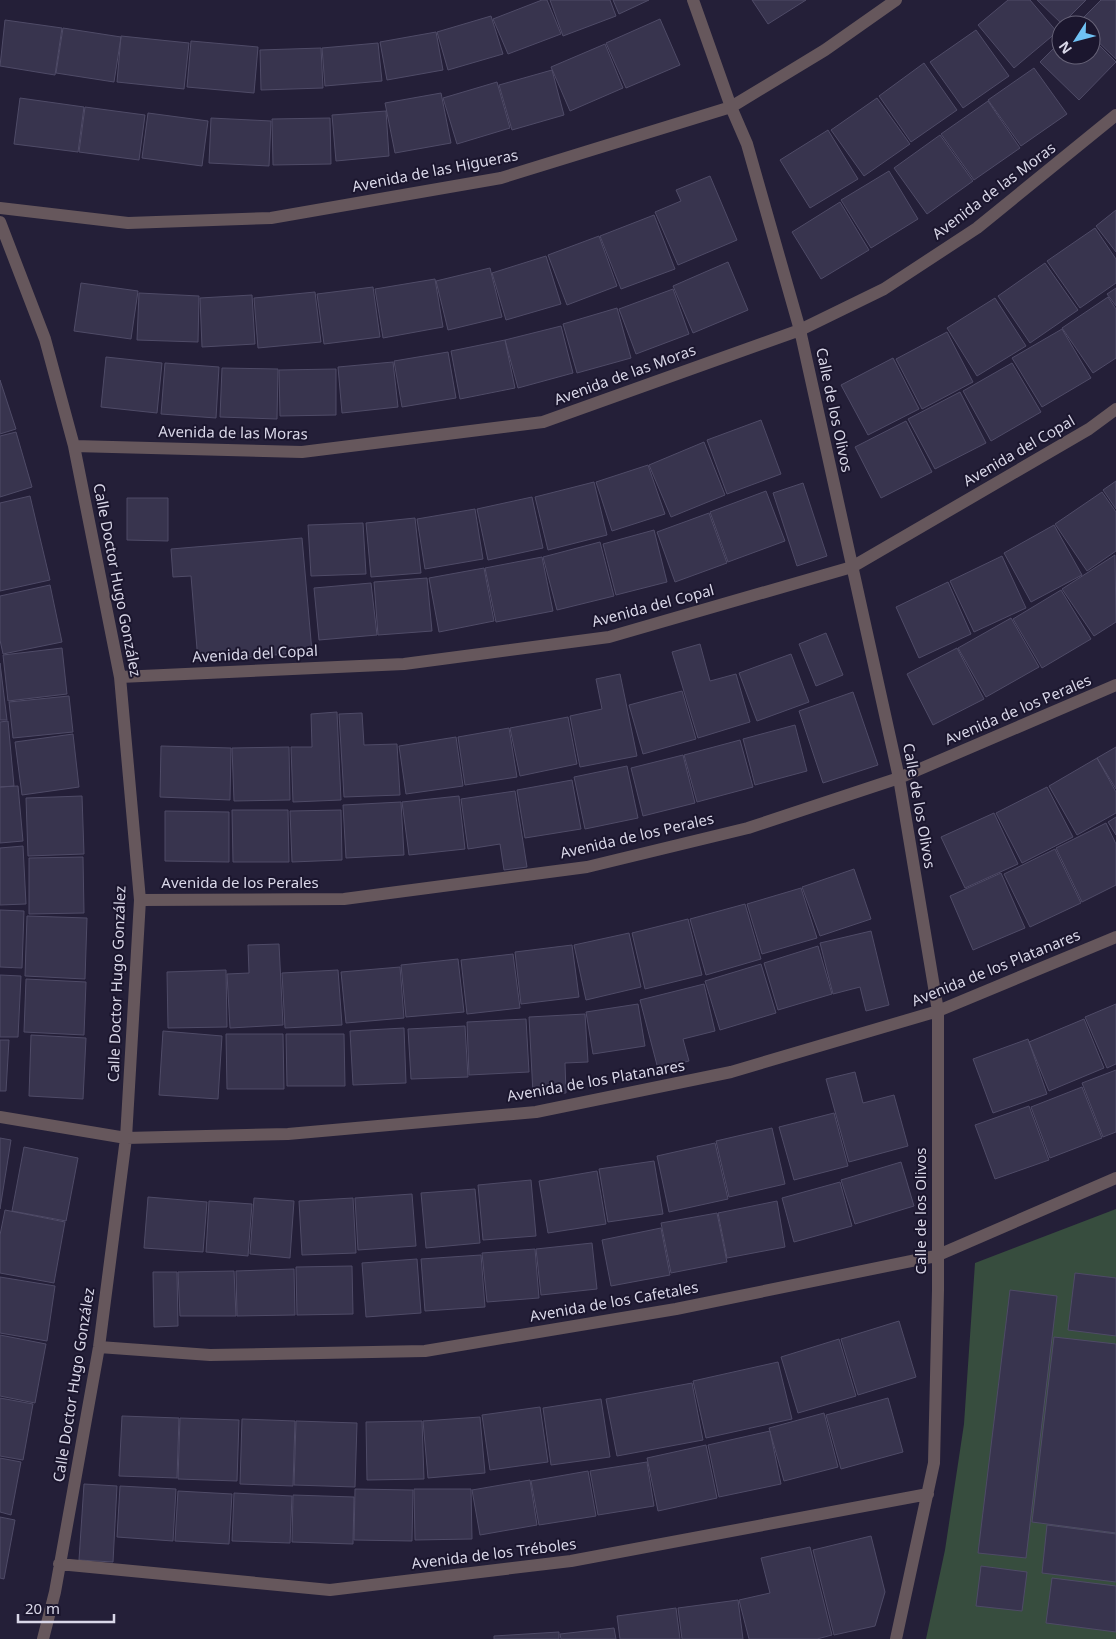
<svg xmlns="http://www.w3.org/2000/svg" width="1116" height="1639" font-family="'Noto Sans',sans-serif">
<rect width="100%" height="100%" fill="#241f38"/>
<path fill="#374d3e" d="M1116 1209V1639H926L945 1550 964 1424 975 1263Z"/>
<path fill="#38344e" stroke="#4f4b67" d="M542 0H547L561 34 508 54 493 19Z
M550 0H610L616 16 563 36Z
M613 0H649L619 14Z
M752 0H806L768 24Z
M1008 0H1030L1057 32 1014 68 978 25Z
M1037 0H1086L1062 24Z
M1101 0H1116V59L1091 35V25H1081L1079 22Z
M491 16 503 54 448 70 437 32Z
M660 19 680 65 626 88 606 43Z
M5 20 62 28 55 75 0 66Z
M63 28 121 37 114 82 56 73Z
M976 30 1009 76 963 108 930 62Z
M436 32 443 70 387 80 380 42Z
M121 36 189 43 184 89 117 82Z
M1091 37 1116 62 1079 100 1040 62 1061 41V55H1091Z
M191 41 258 47 254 93 187 87Z
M378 43 382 81 325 86 322 48Z
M605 44 623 88 570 111 551 67Z
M321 48 323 88 261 90 260 50Z
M924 63 957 110 911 142 879 96Z
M1034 68 1067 114 1021 146 988 100Z
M552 70 564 115 512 130 499 85Z
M497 82 510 128 457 144 443 98Z
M441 93 451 143 395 153 385 103Z
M20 98 84 107 78 152 14 144Z
M877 98 910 144 864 176 831 130Z
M988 101 1020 148 974 180 941 134Z
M85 107 145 115 139 160 79 152Z
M386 111 389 156 336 161 332 115Z
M148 113 208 121 202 166 142 158Z
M211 118 271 121 269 166 209 163Z
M330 118 331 164 273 165 272 119Z
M828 130 858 179 810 208 780 160Z
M940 135 973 181 927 214 894 168Z
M889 171 918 219 871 248 841 200Z
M710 176 737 240 678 265 655 212 681 201 676 190Z
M840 202 869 250 821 279 792 232Z
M1116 210V252L1096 226Z
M654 215 675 269 621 289 600 236Z
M1095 228 1116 259V283L1080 308 1047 261Z
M599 236 617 286 567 305 548 255Z
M546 256 561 304 506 320 492 273Z
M728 262 748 310 693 333 673 286Z
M1045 263 1078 310 1030 343 998 296Z
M490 268 502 317 448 330 436 281Z
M435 279 443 327 383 338 375 289Z
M81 283 138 291 131 339 74 331Z
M373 287 380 337 324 344 317 294Z
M1116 288V306L1107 294Z
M673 289 689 334 636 354 619 309Z
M315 292 321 342 258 348 254 298Z
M139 293 199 296 198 342 137 340Z
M252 295 255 344 202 347 200 298Z
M1108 297 1116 309V358L1093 373 1062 328Z
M995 298 1026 346 977 376 947 328Z
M617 308 631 358 577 373 563 324Z
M561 326 573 373 518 388 505 340Z
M1062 329 1091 378 1042 407 1012 358Z
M947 332 973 382 922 409 896 359Z
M505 340 515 388 460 399 451 351Z
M448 352 456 398 402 407 394 361Z
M106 357 162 363 157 413 101 407Z
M893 358 919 409 868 435 841 385Z
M393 362 398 407 342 413 338 367Z
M165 363 219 367 216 418 161 414Z
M1012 363 1041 412 991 441 963 391Z
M222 368 278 369 277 419 220 417Z
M336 369V415L280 416 279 370Z
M0 380 16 429 0 434Z
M960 392 986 443 935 469 908 419Z
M761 420 781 474 727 494 707 440Z
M906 421 932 472 881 498 855 447Z
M16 432 32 487 0 497V436Z
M704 442 725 495 671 517 649 465Z
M648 465 665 514 612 531 596 482Z
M1116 481V509L1103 490Z
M594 482 607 535 548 550 535 497Z
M803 483 827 556 797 566 773 493Z
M766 491 785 541 728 562 710 512Z
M1102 492 1116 512V551L1087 571 1055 524Z
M30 496 50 580 0 591V503Z
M532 497 543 548 488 560 477 509Z
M127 498H168V541L127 540Z
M475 509 483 559 425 569 417 519Z
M709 513 727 563 675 582 657 532Z
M415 518 421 573 371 577 366 523Z
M363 523 366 574 311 576 308 525Z
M1054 525 1082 575 1031 602 1004 553Z
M654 530 667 582 616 595 603 544Z
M302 538 312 652 198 661 191 576 173 577 171 549Z
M600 542 614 596 557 610 543 557Z
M1115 555 1116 622 1094 636 1062 589Z
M1002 556 1026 608 974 632 950 581Z
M542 557 553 611 496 622 485 568Z
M484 568 494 621 439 632 429 578Z
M427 578 432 631 378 635 374 582Z
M948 582 971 634 919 658 896 607Z
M371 583 377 635 319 640 314 588Z
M50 585 62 642 3 654 0 640V596Z
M1061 590 1091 639 1042 668 1013 619Z
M1011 618 1039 667 986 697 958 648Z
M826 633 843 675 816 686 799 644Z
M700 644 710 681 736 674 750 722 698 738 672 652Z
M62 648 67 694 8 701 3 655Z
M957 648 984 699 933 725 907 674Z
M791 654 809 702 757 721 739 673Z
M0 663 7 720H0Z
M620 674 637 756 580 767 570 716 602 709 596 679Z
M682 691 696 739 643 754 629 705Z
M853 692 878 765 823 783 799 711Z
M69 696 73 732 13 738 9 702Z
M337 712 341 800 293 802 291 747H312L311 714Z
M362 713 364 745 397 744 400 795 344 797 339 714Z
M568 717 577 764 520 776 510 728Z
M8 721 14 786 0 787V722Z
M795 725 807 771 755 785 743 739Z
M509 728 517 777 465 785 458 737Z
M73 734 79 787 22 795 15 742Z
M456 737 463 786 406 794 399 746Z
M740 740 753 787 697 802 684 755Z
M161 746 231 748 230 800 160 797Z
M289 747 290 800 234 801 232 748Z
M1116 747V789L1097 758Z
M683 755 695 803 643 816 631 768Z
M1097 758 1116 792V813L1077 835 1049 786Z
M627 766 638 818 585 829 574 777Z
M572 780 581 829 525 838 517 790Z
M18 786 23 841 0 843V787Z
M1047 787 1073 837 1022 863 996 813Z
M515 791 527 867 504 870 500 844 468 849 461 799Z
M82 796 84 854 28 856 26 798Z
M459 796 465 849 409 855 402 802Z
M401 802 404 855 346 858 343 805Z
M232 810H288L289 862H233Z
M341 810 342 860 292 862 290 811Z
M165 811 229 812V862L165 861Z
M994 813 1018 864 965 888 941 837Z
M1116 817V835L1108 822Z
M1106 823 1116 844V885L1082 902 1056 848Z
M23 846 26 904 0 905V848Z
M1055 849 1081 903 1030 927 1004 874Z
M83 857 84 913 29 914V858Z
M854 869 871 919 820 936 802 887Z
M1001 873 1025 928 973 950 950 896Z
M801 888 817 938 762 954 747 904Z
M745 904 761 959 706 975 690 919Z
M0 910 24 911 22 968 0 967Z
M27 916 87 918 85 979 25 976Z
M688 919 702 975 645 989 632 933Z
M871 931 889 1005 866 1011 860 987 833 994 820 943Z
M629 933 641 987 586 1000 574 945Z
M279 944 283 1025 230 1028 227 974 249 973 248 945Z
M572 945 579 997 521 1004 515 952Z
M818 946 832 994 778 1010 764 963Z
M513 954 520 1008 467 1014 461 960Z
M458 959 464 1012 406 1017 401 965Z
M761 964 776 1013 720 1030 705 981Z
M400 967 404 1018 346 1023 341 972Z
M226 970 227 1027 168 1028 167 972Z
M338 970 342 1025 285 1028 282 973Z
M0 975 21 976 18 1037H0Z
M26 979 86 982 84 1035 24 1032Z
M704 984 715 1031 683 1039 689 1061 658 1069 640 1000Z
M638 1004 645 1046 593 1054 586 1012Z
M1116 1004V1064L1107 1068 1085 1017Z
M585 1014 588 1062 565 1063 566 1093 533 1094 529 1017Z
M526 1019 529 1072 469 1075 467 1022Z
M1084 1019 1104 1068 1049 1091 1029 1042Z
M465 1026 468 1077 411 1079 408 1029Z
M404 1028 406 1083 353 1085 350 1031Z
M163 1031 222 1036 218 1099 159 1095Z
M226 1034H283L284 1089H227Z
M286 1034H344L345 1086H287Z
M31 1035 86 1038 83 1099 29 1096Z
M1028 1039 1047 1094 993 1113 973 1059Z
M0 1040H9L6 1091H0Z
M1116 1070V1132L1103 1137 1082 1083Z
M855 1072 863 1103 894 1095 908 1146 849 1162 826 1079Z
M1082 1087 1102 1138 1050 1158 1031 1107Z
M1029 1106 1049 1160 995 1179 975 1125Z
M834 1113 848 1166 794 1180 779 1127Z
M772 1128 785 1184 729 1197 716 1141Z
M0 1138 11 1140 0 1209Z
M715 1143 728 1199 669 1212 657 1156Z
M24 1147 78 1158 66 1221 12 1211Z
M654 1161 663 1214 608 1222 599 1169Z
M901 1162 914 1206 855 1224 841 1180Z
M597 1171 606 1224 548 1233 539 1181Z
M531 1180 536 1236 483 1240 478 1185Z
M840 1182 852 1226 794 1242 782 1198Z
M475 1189 480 1243 426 1248 421 1193Z
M412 1194 416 1246 358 1250 355 1198Z
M148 1197 207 1202 203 1252 144 1248Z
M254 1198 294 1201 290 1258 250 1254Z
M353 1198 356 1253 302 1255 299 1201Z
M209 1201 252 1204 248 1256 206 1252Z
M777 1201 785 1247 727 1258 718 1213Z
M5 1210 65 1222 54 1283 0 1273V1235Z
M717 1213 727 1262 671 1273 661 1223Z
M661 1228 670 1275 611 1286 602 1240Z
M592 1243 597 1289 541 1295 536 1249Z
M535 1249 539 1298 487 1302 482 1253Z
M481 1255 485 1307 425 1311 421 1259Z
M417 1259 421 1313 366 1317 362 1263Z
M352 1266 353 1314 297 1315 296 1267Z
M294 1269 295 1315 237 1316 236 1271Z
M234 1271 236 1316H180L178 1272Z
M153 1272H177L178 1326 154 1327Z
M1075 1273 1116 1278V1336L1068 1330Z
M0 1277 55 1286 47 1341 0 1333Z
M1010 1290 1057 1296 1026 1558 978 1553Z
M899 1321 916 1377 858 1395 841 1339Z
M0 1335 46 1344 35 1403 0 1396Z
M1054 1337 1116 1344V1533L1032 1522Z
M839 1339 856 1396 798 1413 781 1357Z
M778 1362 792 1419 706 1438 693 1381Z
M692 1383 703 1440 617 1456 606 1399Z
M0 1398 33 1404 23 1460 0 1456Z
M888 1398 903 1452 841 1469 826 1415Z
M601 1399 610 1457 551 1465 543 1408Z
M540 1407 548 1462 490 1470 482 1415Z
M824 1413 838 1467 784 1481 769 1428Z
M122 1416 179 1418 177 1478 119 1476Z
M480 1417 485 1473 428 1478 423 1421Z
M180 1418 239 1420 237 1481 178 1479Z
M242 1419 295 1421 293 1486 240 1484Z
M296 1421 357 1423 355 1487 294 1485Z
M422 1421 424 1479 367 1480 366 1422Z
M770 1431 781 1484 719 1497 708 1445Z
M706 1445 717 1498 658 1511 647 1458Z
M0 1458 21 1462 11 1515 0 1512Z
M647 1462 654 1506 598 1515 590 1471Z
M588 1471 596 1516 539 1525 531 1481Z
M530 1480 537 1525 480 1535 472 1490Z
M84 1484 117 1486 113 1562 79 1560Z
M120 1486 176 1489 173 1541 117 1537Z
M355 1489 413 1490 412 1541 354 1540Z
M414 1489H471L472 1539 415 1540Z
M178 1491 232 1494 229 1544 175 1541Z
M234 1493 292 1496 290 1543 232 1541Z
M293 1495 354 1497 353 1544 292 1542Z
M0 1517 15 1520 4 1579 0 1578Z
M1047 1525 1116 1534V1582L1042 1573Z
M871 1536 885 1592 875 1626 834 1635 813 1550Z
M810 1547 832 1635 817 1639H749L739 1600 770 1593 761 1558Z
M981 1566 1027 1572 1022 1611 976 1606Z
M1052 1578 1116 1586V1632L1046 1623Z
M738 1600 743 1639H682L678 1608Z
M676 1608 680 1639H620L617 1616Z
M614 1628 616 1639H561L560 1634Z
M559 1632V1639H494V1636Z"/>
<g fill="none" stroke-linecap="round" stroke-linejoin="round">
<path stroke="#66575c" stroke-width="12" d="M693 0 731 107 747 144 800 330 899 778 938 1011V1290L934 1463 896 1639
M0 208 128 223 271 218 501 178 731 107 825 50 896 0
M0 222 45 339 74 446 120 677 140 900 126 1138 99 1347 55 1592 43 1639
M74 446 302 452 543 422 800 330 884 289 977 228 1116 115
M120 677 404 664 609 637 852 567 1089 429 1116 409
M140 900 344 899 587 867 748 828 899 778 1116 685
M0 1117 126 1138 288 1134 536 1112 731 1072 938 1011 1116 937
M99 1347 210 1355 425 1351 676 1309 936 1256 1116 1178
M59 1564 330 1590 571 1561 928 1494"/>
</g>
<g text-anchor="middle" stroke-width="4" stroke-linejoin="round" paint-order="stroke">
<g font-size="15" fill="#d9d7e8" stroke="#1b162e">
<text transform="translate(435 171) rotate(-11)" y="5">Avenida de las Higueras</text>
<text transform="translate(994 191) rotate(-37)" y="5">Avenida de las Moras</text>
<text transform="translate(625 375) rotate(-20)" y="5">Avenida de las Moras</text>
<text transform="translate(834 410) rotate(78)" y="5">Calle de los Olivos</text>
<text transform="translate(233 433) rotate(1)" y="5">Avenida de las Moras</text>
<text transform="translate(1019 451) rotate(-30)" y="5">Avenida del Copal</text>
<text transform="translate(117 580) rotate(79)" y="5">Calle Doctor Hugo González</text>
<text transform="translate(653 606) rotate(-15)" y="5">Avenida del Copal</text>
<text transform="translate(255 654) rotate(-3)" y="5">Avenida del Copal</text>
<text transform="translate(1018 710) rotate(-23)" y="5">Avenida de los Perales</text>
<text transform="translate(919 806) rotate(80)" y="5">Calle de los Olivos</text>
<text transform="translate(637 836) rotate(-13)" y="5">Avenida de los Perales</text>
<text x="240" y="888">Avenida de los Perales</text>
<text transform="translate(996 968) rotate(-22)" y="5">Avenida de los Platanares</text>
<text transform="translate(117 984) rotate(-88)" y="5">Calle Doctor Hugo González</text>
<text transform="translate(596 1081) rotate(-10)" y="5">Avenida de los Platanares</text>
<text transform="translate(921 1211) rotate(-90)" y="5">Calle de los Olivos</text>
<text transform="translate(614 1302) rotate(-10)" y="5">Avenida de los Cafetales</text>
<text transform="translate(74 1385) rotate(-81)" y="5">Calle Doctor Hugo González</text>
<text transform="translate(494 1554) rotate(-7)" y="5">Avenida de los Tréboles</text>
</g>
</g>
<g transform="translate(1076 40) rotate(234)"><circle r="24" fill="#1b162e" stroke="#676378"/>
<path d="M0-4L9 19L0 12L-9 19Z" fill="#6fc2f4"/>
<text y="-8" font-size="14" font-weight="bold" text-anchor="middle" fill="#d9d7e8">N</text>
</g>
<path d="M18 1614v8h96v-8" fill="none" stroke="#d9d7e8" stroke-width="2.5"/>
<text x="25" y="1614" font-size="15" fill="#d9d7e8" stroke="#1b162e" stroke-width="4" paint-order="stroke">20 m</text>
</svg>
